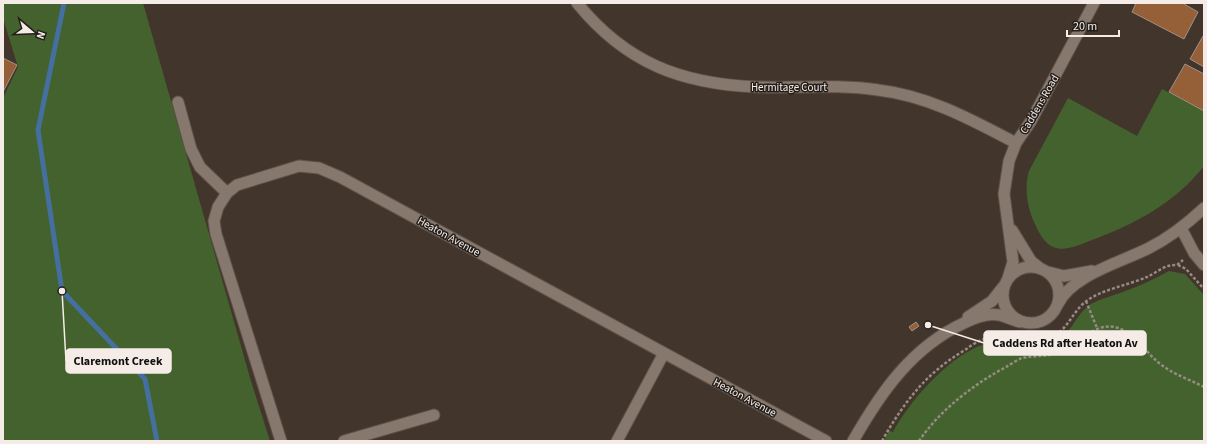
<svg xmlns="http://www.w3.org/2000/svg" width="1207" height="444" font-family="'Source Sans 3',sans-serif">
<rect width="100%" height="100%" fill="#42352c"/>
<path fill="#44622e" d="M3 3H143L251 381 270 441H3V98L18 67 3 18Z
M1162 89 1204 111V166C1175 203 1135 224 1092 240 1082 244 1067 251 1056 248 1045 245 1039 233 1035 224 1027 208 1024 188 1029 171L1068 98 1137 136Z
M1169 271 1185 274 1204 295V441H884L889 431 893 432C910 400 956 347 994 342 1011 340 1025 353 1045 346 1074 336 1072 317 1091 304 1102 298 1116 295 1128 290 1142 285 1156 278 1169 271Z"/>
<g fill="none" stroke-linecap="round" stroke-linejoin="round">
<path stroke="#446f9e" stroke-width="5" d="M64 3 38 130 62 291 145 379 157 441"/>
</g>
<path fill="#955f38" stroke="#a09186" d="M1136 3H1185L1184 4 1198 12 1184 39 1132 12Z
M1203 36H1204V67L1190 59Z
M3 58 17 65 3 92Z
M1185 64 1204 74V111L1169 92Z
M916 322 919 326 912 331 909 327Z"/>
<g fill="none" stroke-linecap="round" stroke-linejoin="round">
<defs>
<path id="minor" d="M577 3C626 63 681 84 757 87 797 88 838 84 878 90 929 96 972 120 1016 143
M178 102 191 149 200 167 227 193
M1181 228 1194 253 1204 265
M1012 230 1031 261 1041 269
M1008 278 1013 262 1004 194 1009 161 1016 143 1031 121 1094 3
M281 441 216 234 214 221 218 207 227 193 237 185 299 166 319 168 340 177 826 441
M344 441 434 415
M617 441 664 353"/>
<path id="tertiary" d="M1003 295a28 28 0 1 1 56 0a28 28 0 1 1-56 0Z
M1048 272 1064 276 1092 271
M1058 304C1072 275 1122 262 1149 248 1169 238 1187 224 1204 208
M968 317 992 301 1003 287
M853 441C881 392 912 347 964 323 974 318 988 313 999 315 1006 317 1013 320 1020 322"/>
</defs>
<use href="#minor" stroke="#5d524b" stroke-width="13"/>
<use href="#tertiary" stroke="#5d524b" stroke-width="13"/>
<path stroke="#968b83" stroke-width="2.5" stroke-dasharray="3 2" stroke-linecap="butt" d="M1178 265 1186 269 1204 289
M1086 301 1097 328
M882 441C904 402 926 373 965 350 972 345 980 339 989 338 1014 334 1027 352 1054 336 1068 328 1073 312 1085 302 1100 290 1128 285 1147 277 1154 274 1161 268 1168 266 1171 265 1174 265 1177 265L1183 260
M919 441C940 410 974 384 1006 367 1011 364 1017 360 1022 358 1036 355 1048 357 1061 352 1079 344 1093 323 1115 327 1138 333 1145 354 1163 366 1175 375 1191 380 1204 387"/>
<use href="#minor" stroke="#87786e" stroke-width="11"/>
<use href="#tertiary" stroke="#87786e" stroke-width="11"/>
</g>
<g text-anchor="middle" stroke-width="3" stroke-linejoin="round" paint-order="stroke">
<g font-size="11" fill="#f5ece7" stroke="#241e1a">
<text x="789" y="91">Hermitage Court</text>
<text transform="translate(1039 104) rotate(-60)" y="4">Caddens Road</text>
<text transform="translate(449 236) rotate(29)" y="4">Heaton Avenue</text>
<text transform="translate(745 397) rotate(28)" y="4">Heaton Avenue</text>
</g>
</g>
<path fill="none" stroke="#f5ece7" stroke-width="1.5" d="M928 325L984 343M62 291L66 361"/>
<g fill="#f5ece7" stroke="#241e1a" stroke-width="1.5">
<circle cx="928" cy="325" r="4"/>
<circle cx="62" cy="291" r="4"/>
</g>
<g fill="#f5ece7" stroke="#f5ece7" stroke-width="1.5">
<rect x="984" y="331" width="162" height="24" rx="4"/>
<rect x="66" y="349" width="105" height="24" rx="4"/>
</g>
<g font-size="12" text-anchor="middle" font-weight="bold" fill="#111">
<text x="1065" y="347">Caddens Rd after Heaton Av</text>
<text x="118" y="365">Claremont Creek</text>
</g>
<rect width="1207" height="444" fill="none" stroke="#f5ece7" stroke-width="8"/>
<g transform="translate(32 32) rotate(109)" stroke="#241e1a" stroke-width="3" paint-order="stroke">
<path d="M0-3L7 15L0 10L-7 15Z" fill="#f5ece7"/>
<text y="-6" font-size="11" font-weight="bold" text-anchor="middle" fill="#f5ece7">N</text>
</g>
<path d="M1067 30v6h52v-6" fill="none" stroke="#f5ece7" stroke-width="2"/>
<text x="1073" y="30" font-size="12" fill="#f5ece7" stroke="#241e1a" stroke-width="3" paint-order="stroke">20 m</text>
</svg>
